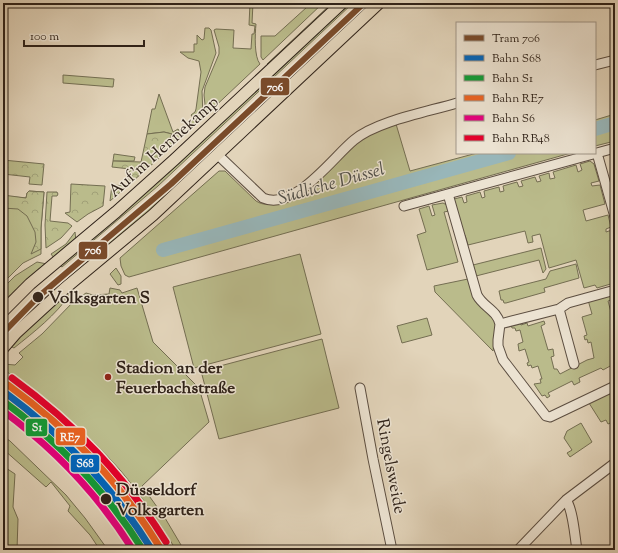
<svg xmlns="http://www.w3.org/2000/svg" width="618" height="553" font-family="'Sorts Mill Goudy',serif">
<defs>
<pattern id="forest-crowns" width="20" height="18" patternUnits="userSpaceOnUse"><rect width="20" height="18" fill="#babb8b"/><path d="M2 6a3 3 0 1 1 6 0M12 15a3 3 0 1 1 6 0" fill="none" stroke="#a0a077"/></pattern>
</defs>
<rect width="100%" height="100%" fill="#e2d4ba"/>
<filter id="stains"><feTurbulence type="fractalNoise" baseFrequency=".005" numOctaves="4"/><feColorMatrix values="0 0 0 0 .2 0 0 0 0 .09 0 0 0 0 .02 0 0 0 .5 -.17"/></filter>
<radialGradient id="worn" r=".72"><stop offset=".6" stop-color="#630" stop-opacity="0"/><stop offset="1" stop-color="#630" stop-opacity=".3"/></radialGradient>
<path fill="#babb8b" stroke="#746e52" d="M250 3H253L252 23 256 24C255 34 254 57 260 64L208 113 206 114 204 95 205 87 219 54V47L214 30 216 29 234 30 233 48 251 49 252 34H254L255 26 249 25Z
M307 3H323L263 60 261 57V36H275L307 7Z
M332 3H336L269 66 267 64Z
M347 3H353L158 186 62 267 59 265Z
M370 3H373L171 193 71 278 68 275 178 181 346 22 348 23Z
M205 28H209L211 30 216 53 202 91 203 117 189 130 186 126 194 119 191 115 195 112 196 109 201 72 199 61 188 58 180 52H194V44H197V35L202 40 204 39Z
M63 75 114 79 113 87 63 83Z
M159 94 173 132 178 129 183 136 157 160 172 134 164 132 147 134 152 109H155Z
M615 114V141L595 146V120Z
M396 124 410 171 477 153H571L129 277 125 275 121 266 120 258 219 171H225L256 201C264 206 269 204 277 202L363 138 377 131Z
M114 154 135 157 134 161H113Z
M590 161 594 164 599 181 591 183 592 186 600 185 605 204 583 210 586 221 608 215 611 227 606 229V232L612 230 615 245 611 247 612 250 615 249V286L614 283 597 288 595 285 584 288 576 260 549 268 540 234 532 236 533 242 528 243 525 231 468 245 465 235 462 236 453 202 454 199 462 197 464 203 467 202 466 196 480 192 482 198 485 197 484 191 499 187 500 192 504 191 503 186 517 182 519 187 523 186 521 181 535 177 537 182 541 181 539 176 549 173 550 179 555 178 553 172 576 165 578 172 582 170 580 164Z
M29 191 44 192 41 228V254L23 263 3 283V196L26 198 27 193Z
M443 203 447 205 449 211 444 212 458 262 427 270 417 235 426 232 419 209 429 206 432 216 435 215 432 205Z
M75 232 76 241 54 258 51 254 66 244Z
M541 248 546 269 543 273 539 260 476 276 473 265Z
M300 254 321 334 194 368 173 287Z
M37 262 47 264 3 305V288L15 276Z
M576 264 579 278 544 288 545 292 506 303H504L503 300H501L499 291 546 279 550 271Z
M116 268 121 276V284L118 285 110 274Z
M468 279 494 319 496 328 493 351 435 292 434 286Z
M110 288 120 290 122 293 137 288 153 342 199 388 209 422 142 486 165 518 184 550H176C159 522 141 495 120 470 86 431 45 399 3 369V364L15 365 23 357 19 353 42 334 74 301 86 293 93 295 109 294Z
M69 291 70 294C56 315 34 332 14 348L12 347 10 348V346Z
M615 292V299L608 301 615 327V371L612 365 603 370 601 368 579 378 580 382 574 385 572 381 548 393 550 396 547 398 545 395 542 396 534 384 541 383 540 379H542L538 366 532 368 531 365 528 366 527 363 529 362 525 349 519 351 518 344 523 342 520 330 516 331 515 328H512L511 325 520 323 521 325 527 323 528 326 544 321 545 324 541 326 548 350 553 349 554 356 551 357 554 369H557L560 374 587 360 594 358 591 342 588 343 587 339 585 340 584 336 587 335 582 317 592 314 588 300Z
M427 318 432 335 402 343 397 326Z
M322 339 339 408 219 439 201 371Z
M615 390V421L608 424 606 420 601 422 589 403Z
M581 423 592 442 570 457 567 453 572 450 564 438 567 431Z
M3 436 10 441 66 495 85 518 108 550H100L90 535 68 511 70 506 51 482 46 487 3 449Z
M3 466 15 474 13 507 18 519 17 550H3V530H6L7 519H3Z"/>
<path fill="url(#forest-crowns)" stroke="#746e52" d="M164 132 172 134 157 160 110 201 112 185 128 186 130 169 112 167 113 161 141 162 147 134Z
M3 160 44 164 42 185 29 184 30 177 3 174Z
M71 184 105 186 103 206 88 214 77 222 65 213 70 212Z
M29 191 44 192 41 228V249L31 254 36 242 35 232 27 216 18 209 3 208V195L26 198 27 193Z
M47 192H57L58 194 57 196H52L50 221 68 223 72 226 61 238 46 248 45 225Z"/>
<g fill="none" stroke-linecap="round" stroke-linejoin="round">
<path stroke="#98b6b9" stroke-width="14" d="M595 129 615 123
M163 250 509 153"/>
<defs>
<path id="minor" d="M595 65 615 60
M597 153 615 217
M218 155 263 198C294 212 333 157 354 140 377 121 427 112 457 103
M448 194 477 295C483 307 497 310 500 324L559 309 568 303 615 290
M404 206 615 148
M559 309 574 364
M500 324 498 340V346L503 360 546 416 550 417 615 386
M360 388 373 459 392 550
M566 500C573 509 575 538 577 550
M518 550 566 500 615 463"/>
<path id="major" d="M3 311 30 284 116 212 174 160 342 3
M3 348 16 333 64 289 153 215 379 3"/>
</defs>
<use href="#minor" stroke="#5c4e41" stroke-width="11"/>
<use href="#major" stroke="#2f2219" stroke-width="13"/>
<use href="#minor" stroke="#ece3d2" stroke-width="9"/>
<use href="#major" stroke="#e2d4ba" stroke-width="11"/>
<path stroke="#2f2219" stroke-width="2.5" stroke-dasharray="7 7" stroke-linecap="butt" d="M3 379C52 413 93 454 131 499 145 516 158 532 170 550
M3 412C53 450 100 496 133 550
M127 503 159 550"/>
<defs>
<path id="rail-1" d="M3 391C64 436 112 486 152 550"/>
<path id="rail-2" d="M3 401C59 442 106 491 143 550"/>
<path id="rail-3" d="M8 385C70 430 118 480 159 546"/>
<path id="rail-4" d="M3 411C55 449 99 496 133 550"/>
<path id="rail-5" d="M12 378C75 424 124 475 166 542"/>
</defs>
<use href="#rail-1" stroke="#ece3d2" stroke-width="10"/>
<use href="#rail-2" stroke="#ece3d2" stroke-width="10"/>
<use href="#rail-3" stroke="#ece3d2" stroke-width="10"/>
<use href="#rail-4" stroke="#ece3d2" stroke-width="10"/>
<use href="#rail-5" stroke="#ece3d2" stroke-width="10"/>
<use href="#rail-1" stroke="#0065bd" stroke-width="7"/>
<use href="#rail-2" stroke="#109c37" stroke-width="7"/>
<use href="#rail-3" stroke="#e86222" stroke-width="7"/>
<use href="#rail-4" stroke="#e6007e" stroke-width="7"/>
<use href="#rail-5" stroke="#e4002b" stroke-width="7"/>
<defs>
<path id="tram-1" d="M3 333 38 297 171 184 364 3"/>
</defs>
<use href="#tram-1" stroke="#ece3d2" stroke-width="9"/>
<use href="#tram-1" stroke="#7a4b2a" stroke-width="6"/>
</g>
<g fill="#2f2219" stroke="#ece3d2" stroke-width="1.5">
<circle cx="38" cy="297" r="6"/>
<circle cx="106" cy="499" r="6"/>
</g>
<circle fill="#8f2418" stroke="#ece3d2" stroke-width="1.5" cx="108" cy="377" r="4"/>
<g text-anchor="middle" stroke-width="3" stroke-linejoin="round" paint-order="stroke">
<g font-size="17" fill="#2f2219" stroke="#ece3d2">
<text transform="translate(163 146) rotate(-42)" y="6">Auf'm Hennekamp</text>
<text transform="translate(392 466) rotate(79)" y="6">Ringelsweide</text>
</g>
<g font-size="17" font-weight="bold" fill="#2f2219" stroke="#ece3d2" text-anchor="start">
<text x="48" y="303">Volksgarten S</text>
<text x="116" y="495">Düsseldorf<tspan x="116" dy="20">Volksgarten</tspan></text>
</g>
<g font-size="17" font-weight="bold" fill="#2f2219" stroke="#ece3d2" text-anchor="start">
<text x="116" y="373">Stadion an der<tspan x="116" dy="20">Feuerbachstraße</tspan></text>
</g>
<g font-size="18" font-style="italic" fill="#4e4e49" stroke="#ece3d2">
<text transform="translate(331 183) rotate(-16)" y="6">Südliche Düssel</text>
</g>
</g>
<g stroke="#ece3d2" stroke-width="1.5">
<rect x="260" y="77" width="30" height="19" rx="4" fill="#7a4b2a"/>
<rect x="78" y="241" width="30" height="19" rx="4" fill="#7a4b2a"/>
<rect x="25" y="418" width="23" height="19" rx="4" fill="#109c37"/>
<rect x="55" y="427" width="31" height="19" rx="4" fill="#e86222"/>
<rect x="70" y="454" width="30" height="19" rx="4" fill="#0065bd"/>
</g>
<g font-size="11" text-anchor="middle" font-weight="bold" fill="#fff">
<text x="275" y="91">706</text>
<text x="93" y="254">706</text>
<text x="37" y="431">S1</text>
<text x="70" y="441">RE7</text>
<text x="85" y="467">S68</text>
</g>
<rect width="618" height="553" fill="none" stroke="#e2d4ba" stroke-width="16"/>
<rect x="4" y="4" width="610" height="545" fill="none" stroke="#2f2219" stroke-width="2"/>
<rect x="8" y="8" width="602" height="537" fill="none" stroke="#2f2219"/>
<rect x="456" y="22" width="140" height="132" fill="#ece3d2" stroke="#a09688"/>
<rect x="464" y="35" width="20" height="6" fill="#7a4b2a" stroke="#a09688"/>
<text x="492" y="42" font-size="12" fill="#2f2219">Tram 706</text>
<rect x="464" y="55" width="20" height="6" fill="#0065bd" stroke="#a09688"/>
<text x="492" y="62" font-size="12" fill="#2f2219">Bahn S68</text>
<rect x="464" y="75" width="20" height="6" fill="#109c37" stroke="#a09688"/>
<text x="492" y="82" font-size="12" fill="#2f2219">Bahn S1</text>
<rect x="464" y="95" width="20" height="6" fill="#e86222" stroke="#a09688"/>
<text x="492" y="102" font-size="12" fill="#2f2219">Bahn RE7</text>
<rect x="464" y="115" width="20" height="6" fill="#e6007e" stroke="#a09688"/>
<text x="492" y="122" font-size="12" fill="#2f2219">Bahn S6</text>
<rect x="464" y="135" width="20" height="6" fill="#e4002b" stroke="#a09688"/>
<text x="492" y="142" font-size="12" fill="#2f2219">Bahn RB48</text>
<path d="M24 40v6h120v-6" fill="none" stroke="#2f2219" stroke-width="2"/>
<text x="30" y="40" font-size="12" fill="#2f2219" stroke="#ece3d2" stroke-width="3" paint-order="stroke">100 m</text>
<rect width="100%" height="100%" filter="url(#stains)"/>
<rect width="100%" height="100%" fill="url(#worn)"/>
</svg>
